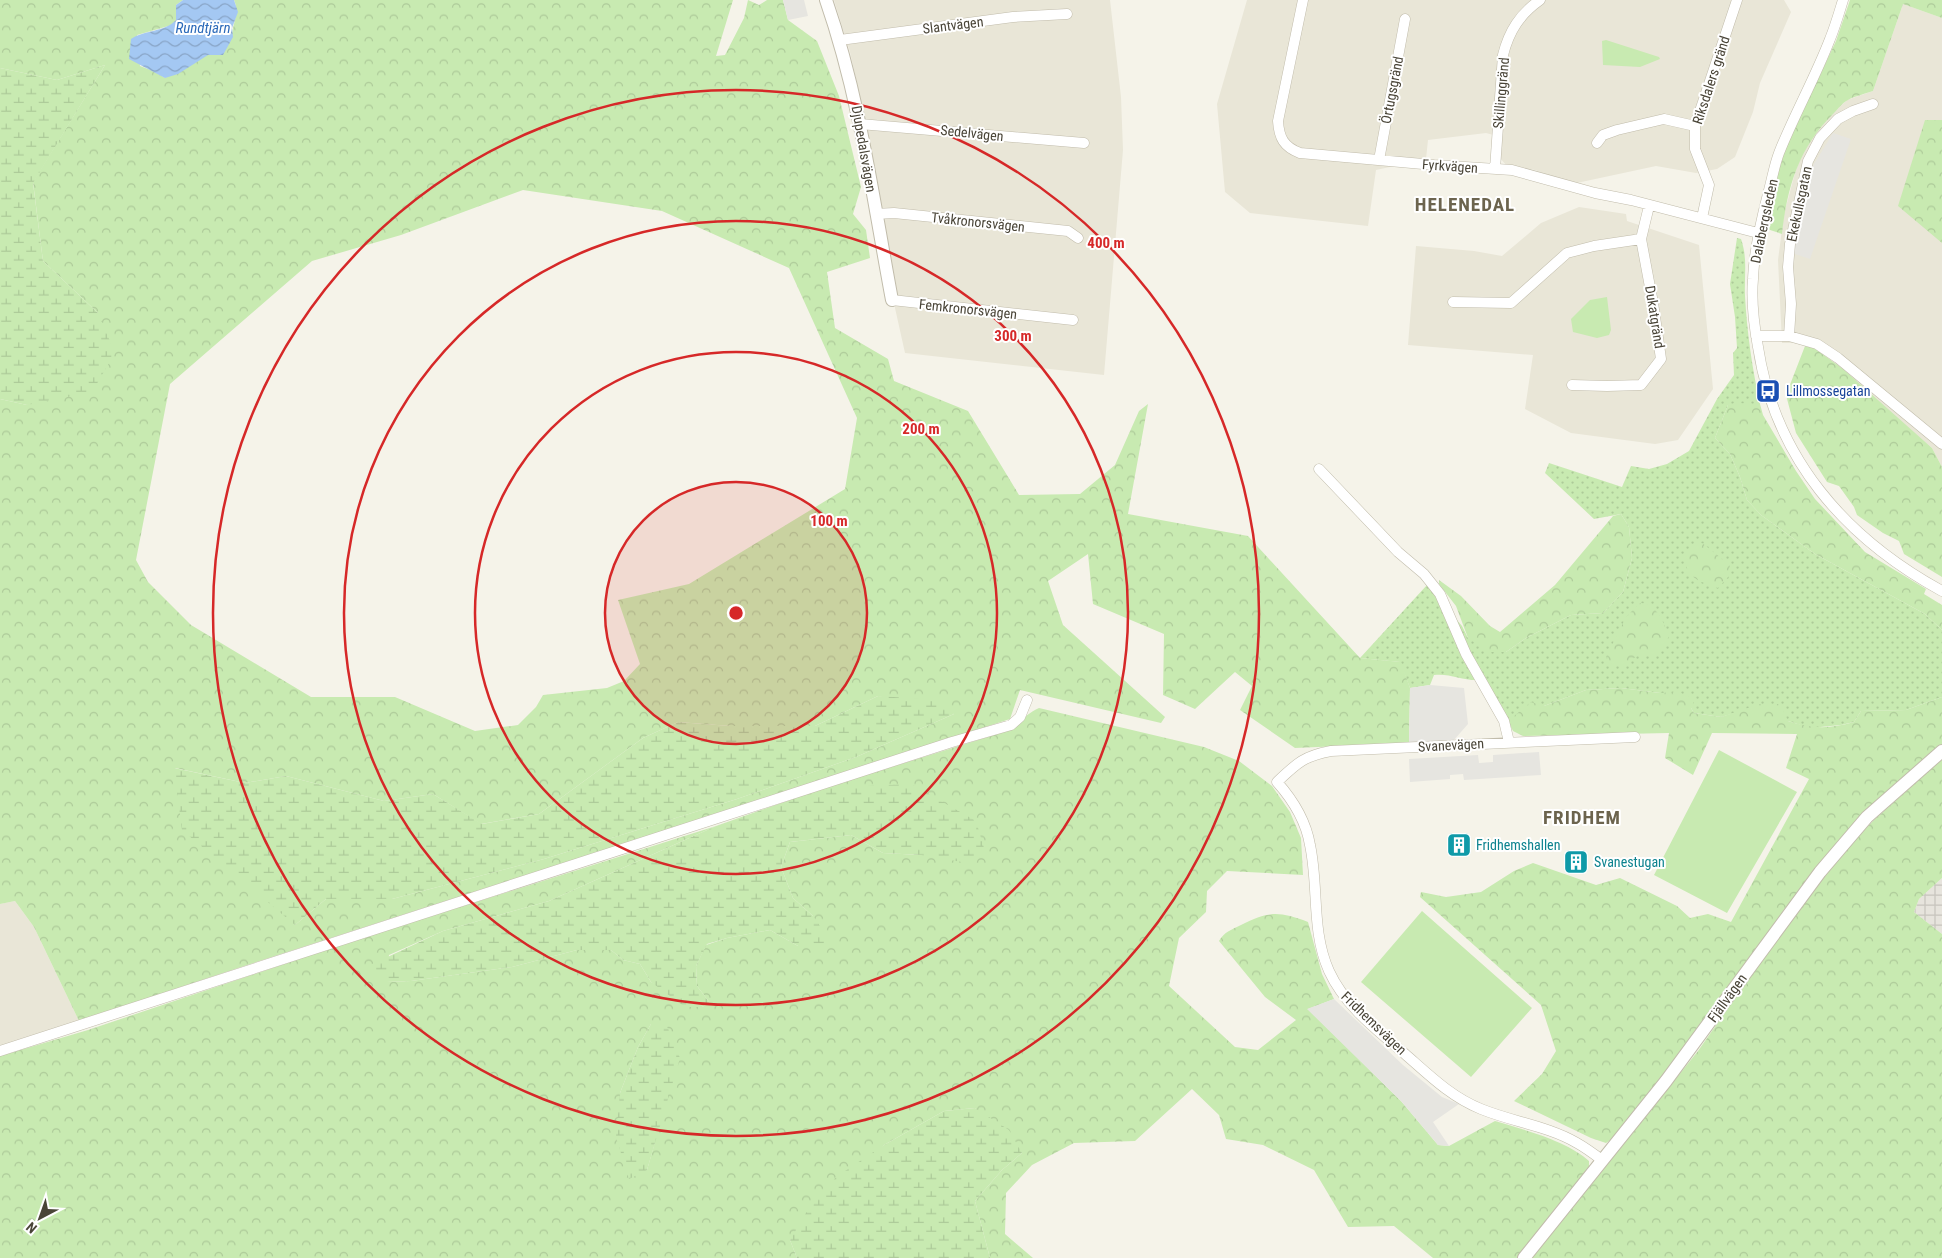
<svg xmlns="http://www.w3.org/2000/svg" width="1942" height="1258" font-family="'Roboto Condensed',sans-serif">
<defs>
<pattern id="industrial-grid" width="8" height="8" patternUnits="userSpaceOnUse" patternTransform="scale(1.25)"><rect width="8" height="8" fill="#e7e4dd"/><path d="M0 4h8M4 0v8" fill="none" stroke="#c8c5be"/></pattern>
<pattern id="grass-dots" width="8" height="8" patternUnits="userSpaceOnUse" patternTransform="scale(1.25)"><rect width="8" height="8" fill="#c8eab1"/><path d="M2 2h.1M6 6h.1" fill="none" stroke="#adca99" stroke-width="1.8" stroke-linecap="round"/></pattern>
<pattern id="forest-crowns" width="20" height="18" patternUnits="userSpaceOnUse" patternTransform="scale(1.25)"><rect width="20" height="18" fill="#c8eab1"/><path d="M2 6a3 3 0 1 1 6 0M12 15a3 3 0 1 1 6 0" fill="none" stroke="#adca99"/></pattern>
<pattern id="wetland-marsh" width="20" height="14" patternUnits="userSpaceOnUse" patternTransform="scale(1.25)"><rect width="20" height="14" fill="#c8eab1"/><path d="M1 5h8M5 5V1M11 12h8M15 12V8" fill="none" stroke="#adca99"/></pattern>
<pattern id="water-waves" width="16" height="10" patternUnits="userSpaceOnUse" patternTransform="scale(1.25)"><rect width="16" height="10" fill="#a4c8f3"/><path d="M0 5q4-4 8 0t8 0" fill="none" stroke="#88a4c6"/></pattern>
</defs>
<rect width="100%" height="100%" fill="#f5f3e9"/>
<path fill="#e9e6d7" d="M834 0H1110L1121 97 1123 150 1104 375 905 353 895 308 896 294 869 137 850 52Z
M1247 0H1784L1791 12 1760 83 1753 112 1735 157 1717 169 1696 173 1656 166 1572 184 1535 170 1506 165 1500 158 1501 137 1486 133 1428 140 1426 159 1376 170 1368 226 1250 213 1225 192 1217 104Z
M1903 4 1942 18V467L1932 448 1814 348 1793 343H1782L1778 260 1784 214 1795 173 1804 149 1823 123 1847 100 1873 91Z
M1579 207 1626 214 1627 221 1699 245 1713 389 1678 440 1655 444 1571 433 1525 409 1533 355 1408 345 1416 246 1474 251 1502 256 1541 223Z
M15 901 34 927 79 1021 0 1046V904Z"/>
<path fill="url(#industrial-grid)" d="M1942 878V934L1914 912 1919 899Z"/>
<path fill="url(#grass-dots)" d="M1737 238 1741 239C1748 259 1744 276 1745 296 1747 332 1752 368 1760 404L1728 405 1715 438 1730 454 1740 477 1747 500 1761 515 1815 554 1925 614 1942 630V697L1906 710 1861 711 1854 722 1841 725 1810 728 1788 721 1735 713 1721 717 1694 713 1691 708 1660 693 1621 688 1586 690 1544 706 1502 726 1476 680C1462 680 1448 673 1434 675L1430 685 1410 688 1400 662 1360 658 1427 585 1462 626 1468 638 1506 652 1526 638 1571 615 1603 613 1623 592 1632 558 1629 527 1621 514 1594 519 1545 473 1549 463 1622 487 1631 466 1649 469 1667 464 1689 451 1717 399 1734 375 1733 353 1737 348 1735 317 1730 284Z"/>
<path fill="url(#forest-crowns)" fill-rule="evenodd" d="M0 0H183L176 5V20L172 25 137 35 140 66 156 72 165 78 232 37C232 24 240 13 234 0H733L716 56 725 55 744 18 748 0 759 5 767 0H783L788 20 817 41 839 96 861 187 853 214 866 230 870 258 827 272 835 328 888 359 894 381 968 411 1019 495 1080 494 1115 465 1139 411 1148 404 1128 514 1248 536 1360 658 1401 662 1410 688 1409 743 1295 748 1240 710 1252 686 1235 672 1195 709 1163 695 1164 634 1093 604 1088 554 1048 581 1063 625 1165 717 1161 723 1020 690 1010 719 235 969 79 1021 34 927 15 901 0 904V399L27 405 98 313 43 261 33 182 105 65 57 80 0 68ZM523 190 662 211 789 268 857 418 845 489 689 584 618 600 640 664 624 681 607 688 543 695 536 707 518 725 475 731 395 697H311L191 625 148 582 136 560 170 384 312 261 401 235ZM878 696 954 714 856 757 737 799 544 859 392 899H326L295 925 175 768 245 783 286 776 384 801 433 794 481 824 539 814 643 738 678 722 730 726H815Z
M1850 0H1942V18L1903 4 1873 91C1865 94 1855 96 1848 100 1842 103 1838 109 1834 113 1799 147 1787 187 1782 234L1764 228 1783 153 1836 41Z
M1925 120H1942V243L1898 206Z
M1805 346 1814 348 1843 369 1932 448 1942 467V577L1904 554 1899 541 1883 533 1857 515 1854 507 1839 486 1827 482 1796 433 1786 395Z
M1735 403 1760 404 1763 415 1796 471 1815 499 1865 552 1926 589 1924 594 1942 605V630L1925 614 1815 554 1761 515 1747 500 1740 477 1730 454 1715 438 1728 405Z
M1621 514 1629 527 1632 558 1623 592 1603 613 1571 615 1526 638 1506 652H1490L1468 638 1456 606 1439 584V580L1461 596 1490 626 1500 632 1555 585 1613 516Z
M1702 543 1730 565 1728 577 1718 588 1699 581 1688 573 1685 558 1692 546Z
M1640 603C1657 604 1663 621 1669 636L1663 649 1652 655 1640 654 1624 665 1613 666 1606 657 1626 617Z
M1621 688 1660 693 1678 692 1695 699 1691 708 1694 713 1721 717 1760 704H1780L1788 721C1813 729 1829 729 1854 722L1861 711 1906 710 1942 697V744L1845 833 1784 910 1690 1042 1612 1139 1606 1143 1591 1138 1514 1101 1542 1074 1556 1051 1541 1005 1420 897 1421 892 1446 897 1481 892 1514 871 1533 863 1596 885 1620 878 1677 906 1690 918 1708 914 1731 922 1809 779 1786 768 1797 734 1712 733 1693 775 1665 758 1669 733 1523 736 1513 731 1508 721 1531 702 1544 706 1586 690Z
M1039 708 1204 747 1239 761 1272 786 1290 812 1301 838 1303 875 1227 871 1207 891 1206 912 1179 938 1169 986 1235 1047 1258 1050 1296 1020 1265 997 1219 941C1224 932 1231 930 1241 925 1268 911 1279 911 1308 922L1322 974 1334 999 1308 1009 1401 1101 1438 1145 1449 1146 1495 1121C1522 1129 1568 1141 1589 1161V1170L1517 1258H1433L1394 1226 1348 1227 1314 1170 1263 1145 1226 1139 1219 1115 1192 1089 1135 1141 1074 1143 1032 1165 1006 1193 1005 1234 1033 1258H990L975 1201 1002 1170 1022 1153 975 1108 944 1111 884 1145 790 1240 797 1258H0V1056L88 1030 353 941 716 826 549 901 443 931 389 955 387 982 411 981 512 967 577 950H611L623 960 640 964 651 982 702 1007 710 1003 697 986 696 966 706 945 727 938 770 930 798 946 813 916 793 898 781 867 790 842 851 835 883 853 921 855 824 788 1007 731C1018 724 1027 713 1039 708ZM651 1024 655 1142 647 1170 620 1093 638 1047Z
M1942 759V878L1919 899 1914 912 1942 934V1258H1532L1698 1051 1791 918 1852 843 1873 821Z"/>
<path fill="url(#wetland-marsh)" d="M105 65 33 183 43 261 98 313 115 353 92 392 27 405 0 399V68L57 80Z
M878 696 940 700 954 714 856 757 737 799 544 859 392 899H326L295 925 182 830 174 768 245 783 286 776 384 801 433 794 482 824 539 814 643 738 678 722 730 726H815Z
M911 784 976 821 984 848 968 863 921 855 883 853 851 835 790 842 781 867 793 898 813 916 832 944 798 946 770 930 727 938 707 944 696 966 697 986 710 1003 702 1007H685L651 982 640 964 623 960 611 950H577L512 967 411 981 387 982 364 968 443 931 549 901 716 826 824 788Z
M651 1024H666L680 1058 647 1170 629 1179 616 1137 620 1093 638 1047Z
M975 1108 1009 1130 1022 1153 1002 1170 975 1201 990 1258H797L790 1240 806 1213 836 1177 884 1145 944 1111Z"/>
<path fill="#c8eab1" d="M1606 40 1659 57 1660 59 1640 67 1603 65 1602 41Z
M1607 297 1611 330 1609 335 1597 338 1573 332 1571 319 1590 300Z
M1719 750 1797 792 1727 913 1654 875Z
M1422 911 1532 1008 1471 1077 1361 982Z"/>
<path fill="#e6e5e0" d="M783 0H804L808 16 788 20Z
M1833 133 1851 139 1810 259 1792 253 1811 169Z
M1430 685 1464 688 1468 724 1453 741 1409 743 1410 688Z
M1539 752 1541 775 1464 780 1463 774 1450 775V779L1410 782 1409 759 1478 755 1479 763 1493 762V755Z
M1334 999 1403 1065 1442 1097 1459 1104 1433 1122 1449 1146 1438 1145 1401 1101 1307 1009Z"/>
<path fill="url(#water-waves)" d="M183 0H234L238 12 232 28 233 37 223 55H208L178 74 165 78 129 59 131 39C144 30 165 32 176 20V5Z"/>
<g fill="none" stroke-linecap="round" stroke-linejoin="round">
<defs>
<path id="minor" d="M1303 0 1278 121C1279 138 1284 147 1300 153L1434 165 1512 170 1595 193 1631 200 1758 233
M1843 0C1839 13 1835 27 1830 39 1815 78 1794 115 1779 153 1774 166 1772 180 1768 194 1761 221 1754 250 1753 279 1751 301 1754 325 1758 347 1775 458 1845 538 1942 591
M840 40 1013 17 1067 14
M860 124 1084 143
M1597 143 1603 135 1617 130 1664 119 1695 126
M1379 160 1405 19
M1495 169 1503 55C1509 31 1520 14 1540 0
M876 214 894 213 1068 231 1078 238
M1702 218 1709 185 1695 149V126L1737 0
M892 300 1073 320
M1453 302 1511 303 1567 253 1594 246 1641 239
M1756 336H1789L1817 344 1838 358 1942 444
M1789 336 1791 304 1788 267 1790 244 1808 161 1820 138 1838 119 1853 111 1873 104
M1572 385 1607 386 1641 385 1661 359 1653 303 1641 239 1649 206
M1319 469 1398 552 1424 574 1440 594 1466 654 1504 721 1509 742
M0 1051 952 742 1011 725 1020 717 1027 700
M1602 1160C1594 1154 1586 1148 1577 1143 1548 1126 1513 1122 1481 1109 1451 1097 1429 1075 1405 1054 1377 1030 1345 1006 1329 971 1311 931 1319 887 1310 845 1306 821 1293 800 1277 782 1297 763 1304 756 1331 751L1635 737"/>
<path id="tertiary" d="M826 0C860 98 873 199 892 300
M1524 1258 1666 1081 1820 872 1867 817 1942 751"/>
</defs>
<use href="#minor" stroke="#c1bcab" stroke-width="11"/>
<use href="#tertiary" stroke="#c1bcab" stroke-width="14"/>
<use href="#minor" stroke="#fff" stroke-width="10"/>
<use href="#tertiary" stroke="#fff" stroke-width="12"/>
</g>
<circle cx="736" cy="613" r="131" fill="#d62828" fill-opacity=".12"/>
<g fill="none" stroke="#d62828" stroke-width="2.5">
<circle cx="736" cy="613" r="131"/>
<circle cx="736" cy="613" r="261"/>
<circle cx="736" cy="613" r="392"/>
<circle cx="736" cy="613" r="523"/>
</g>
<defs>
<symbol id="bus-square" viewBox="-11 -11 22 22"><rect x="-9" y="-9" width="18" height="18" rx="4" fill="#1a4fb4" stroke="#fff"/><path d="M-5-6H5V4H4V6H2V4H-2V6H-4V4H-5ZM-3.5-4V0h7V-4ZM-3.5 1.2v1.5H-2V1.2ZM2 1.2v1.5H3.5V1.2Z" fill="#fff"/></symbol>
<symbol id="building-square" viewBox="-11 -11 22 22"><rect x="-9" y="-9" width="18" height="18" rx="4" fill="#0f9aa8" stroke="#fff"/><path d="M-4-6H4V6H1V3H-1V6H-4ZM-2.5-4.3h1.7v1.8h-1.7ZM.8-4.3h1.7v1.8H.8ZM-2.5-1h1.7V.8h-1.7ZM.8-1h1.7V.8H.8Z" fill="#fff"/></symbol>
</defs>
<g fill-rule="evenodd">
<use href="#bus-square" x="1754" y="377" width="28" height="28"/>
<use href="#building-square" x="1445" y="831" width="28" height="28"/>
<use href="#building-square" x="1562" y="848" width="28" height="28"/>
</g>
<g text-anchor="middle" stroke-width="4" stroke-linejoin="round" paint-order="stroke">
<g font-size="14" fill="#494437" stroke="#fff">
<text transform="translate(953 25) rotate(-7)" y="5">Slantvägen</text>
<text transform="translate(1711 80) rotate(-72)" y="5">Riksdalers gränd</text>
<text transform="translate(1392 90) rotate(-79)" y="5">Örtugsgränd</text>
<text transform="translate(1501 93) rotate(-85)" y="5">Skillinggränd</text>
<text transform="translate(972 133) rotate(6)" y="5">Sedelvägen</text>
<text transform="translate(864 149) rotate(80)" y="5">Djupedalsvägen</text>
<text transform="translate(1450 166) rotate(4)" y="5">Fyrkvägen</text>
<text transform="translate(1799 204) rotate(-78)" y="5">Ekekullsgatan</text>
<text transform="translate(1764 221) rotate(-78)" y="5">Dalabergsleden</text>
<text transform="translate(978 222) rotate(6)" y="5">Tvåkronorsvägen</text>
<text transform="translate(968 309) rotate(6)" y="5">Femkronorsvägen</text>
<text transform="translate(1655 317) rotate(81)" y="5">Dukatgränd</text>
<text transform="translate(1451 745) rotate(-3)" y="5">Svanevägen</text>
<text transform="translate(1727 998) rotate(-54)" y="5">Fjällvägen</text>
<text transform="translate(1374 1023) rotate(44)" y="5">Fridhemsvägen</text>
</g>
<g font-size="14" fill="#164399" stroke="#fff" text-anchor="start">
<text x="1786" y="396">Lillmossegatan</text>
</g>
<g font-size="14" fill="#0d838f" stroke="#fff" text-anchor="start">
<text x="1476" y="850">Fridhemshallen</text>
<text x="1594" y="867">Svanestugan</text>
</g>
<g font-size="15" font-style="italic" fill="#2c6ab9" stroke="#fff">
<text x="203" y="33">Rundtjärn</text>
</g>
<g font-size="19" font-weight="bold" letter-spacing="1" fill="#6c644e" stroke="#fff">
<text x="1465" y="211">HELENEDAL</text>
<text x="1582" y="824">FRIDHEM</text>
</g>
</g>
<circle cx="736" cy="613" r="8" fill="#d62828" stroke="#fff" stroke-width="2.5"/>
<g font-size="15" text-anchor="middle" font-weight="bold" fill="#d62828" stroke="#fff" stroke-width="4" stroke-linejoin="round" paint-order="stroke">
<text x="1106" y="248">400 m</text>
<text x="1013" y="341">300 m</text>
<text x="921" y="434">200 m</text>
<text x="829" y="526">100 m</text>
</g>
<g transform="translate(40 1218) rotate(221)" stroke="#ffffff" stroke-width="4" paint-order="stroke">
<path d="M0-4L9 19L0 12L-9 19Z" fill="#494437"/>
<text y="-8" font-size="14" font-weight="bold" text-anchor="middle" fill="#494437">N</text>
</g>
</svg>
